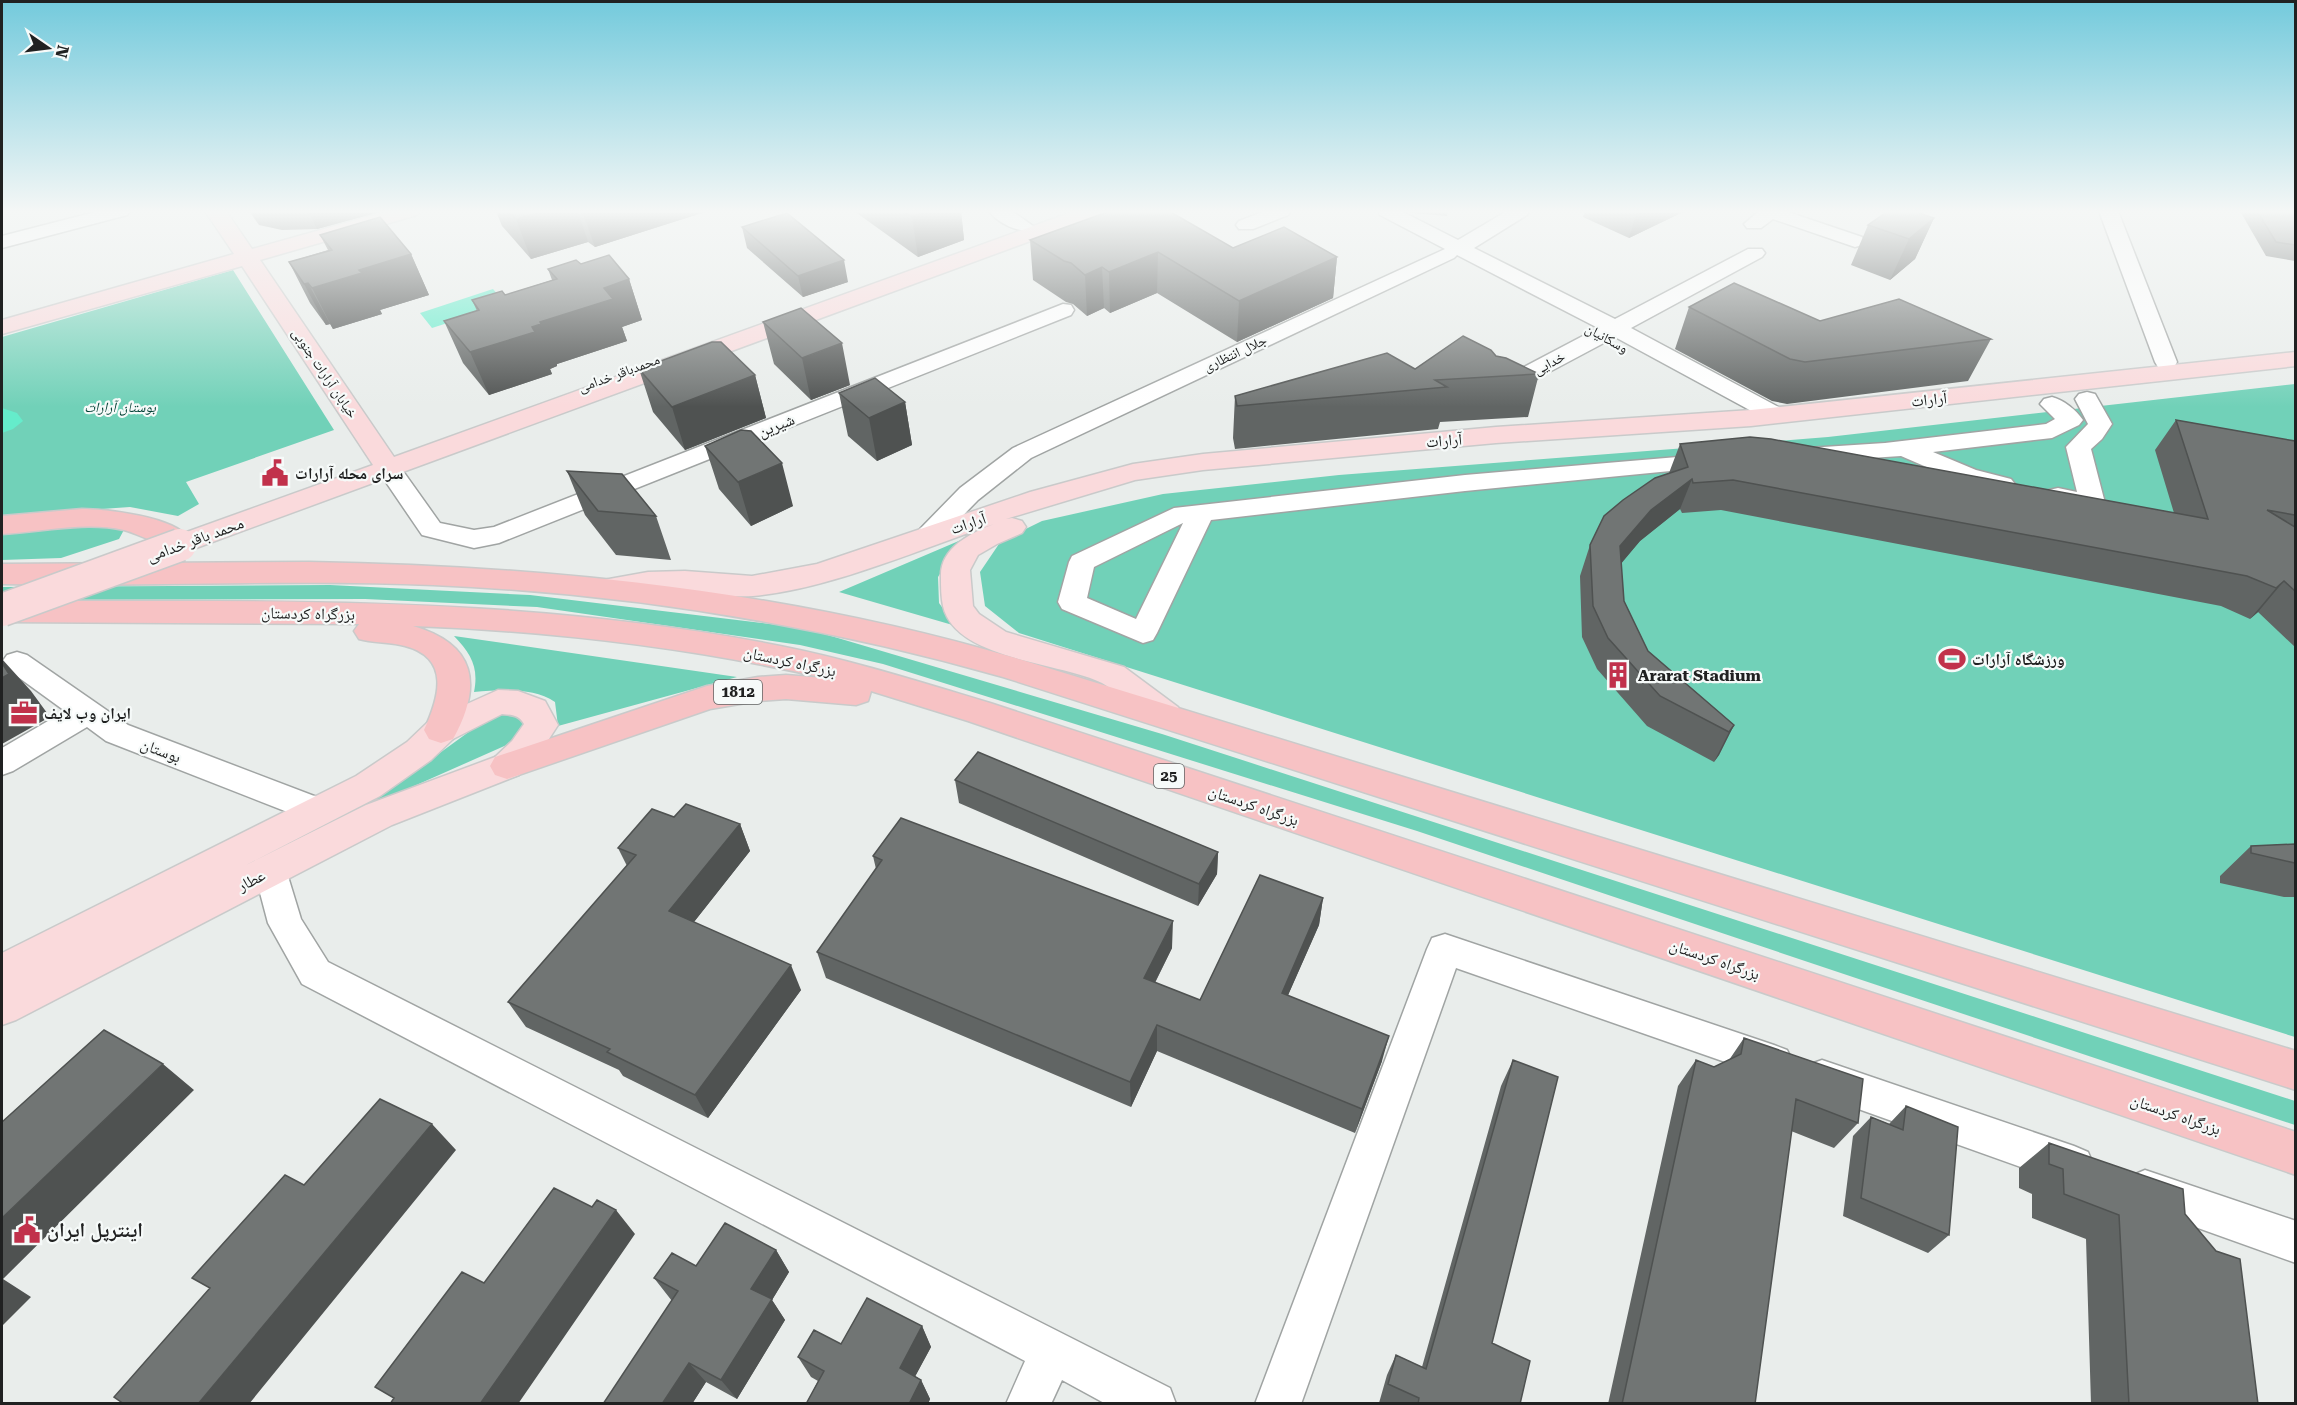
<svg xmlns="http://www.w3.org/2000/svg" width="2297" height="1405" font-family="'Roboto Serif','Noto Naskh Arabic',serif">
<rect width="100%" height="100%" fill="#e9edeb"/>
<path fill="#71d1b8" d="M233 270 334 430 186 482 199 504 178 516 130 507 2 516V337Z
M2295 384V1037L1019 633 985 606 980 572 1001 541 1042 521 1163 494 1339 475 1828 437Z
M114 524 125 528 119 539 61 558 2 560V532Z
M961 540 938 577 939 603 956 626 839 592Z
M330 585 530 595 804 628 1162 734 2295 1101V1125L1417 831 883 664 800 645 537 607 365 599 2 600V587Z
M454 636 737 677 558 726 555 702C532 687 501 690 474 692 479 667 471 654 454 636Z
M504 709 529 723 518 740 272 849 404 779 470 731 480 719Z"/>
<path fill="#65eccb" d="M493 289 506 304 432 328 420 313Z
M2 408 17 413 23 421 13 429 2 433Z"/>
<g fill="none" stroke-linecap="round" stroke-linejoin="round">
<defs>
<path id="minor" d="M99 211H130L127 215 2 248V236Z
M989 211H1012L1033 226 1030 230C1017 233 997 222 989 211Z
M1265 211H1291L1288 215 1253 229H1239L1236 225 1239 221Z
M1378 211H1401L1458 240 1507 211H1529L1527 215 1474 248 1615 319 1748 249H1762L1765 253 1762 257 1631 328 1784 410 1788 415 1784 420 1776 422 1768 420 1615 337 1506 395 1498 397 1490 395 1486 390 1490 385 1598 328 1457 255 1454 258 1031 458 978 500 936 543 927 545 918 543 914 537 918 531 960 488 1013 448 1445 249 1380 215Z
M1759 211H1785L1862 237 1865 241 1862 245 1855 247 1773 219 1761 228H1747L1744 224Z
M2099 211H2118L2177 362 2174 367 2166 369 2158 367 2155 362Z
M1063 304 1071 305 1074 310 1071 315 499 543 474 548 422 535 377 469 380 464 389 461 398 464 440 523 474 530 494 527Z
M2087 392 2095 394 2112 424 2102 439 2091 449 2105 503 2101 509 2092 511 2049 502 2045 496 2049 490 2058 488 2077 492 2066 447 2088 424 2075 399 2079 394Z
M2052 397C2064 400 2076 410 2083 420L2079 425 2052 438 1933 452 1976 470 2011 479 2015 484 2011 489 2002 492 1959 481 1901 456 1808 462 1799 460 1796 455 1799 450 1808 448 1885 443 2046 424 2055 419 2040 404 2044 399Z
M1713 454 1722 456 1725 461 1722 466 1465 491 1211 520 1157 633 1153 640 1143 643 1062 609 1058 602 1069 562 1072 556 1174 508 1465 475ZM1183 523 1136 619 1087 598 1094 567Z
M17 652 27 655 128 725 330 802 335 811 330 820 319 824 308 820 106 741 87 727 13 771 2 775V748L65 711 7 669 2 662 7 655Z
M271 856 283 860 301 919 328 962 1170 1388 1176 1404H1106L1062 1380 1051 1404H1006L1025 1361 302 984 268 923 254 870 259 860Z
M1445 934 1774 1045 1787 1050 1793 1062 1787 1074 1774 1079 1456 968 1301 1404H1255L1427 949 1432 938Z
M1822 1060 2074 1146 2088 1152 2094 1166 2088 1180 2074 1186 1808 1091 1803 1078 1808 1065Z
M2145 1170 2296 1221V1263L2131 1204 2125 1190 2131 1176Z"/>
<path id="major" d="M205 211H226L252 249 388 211H420L417 215 260 260 394 457 1075 211H1105L1101 215 180 554 170 552 165 545 170 538 373 465 242 266 2 334V320L234 254Z
M2296 352V366L1751 426 1496 443 1203 470 1135 480 1006 519 1012 518 1022 521 1026 527 1022 533 997 544 978 555 970 570 973 606 979 614 1006 632 1124 667 1178 707 1183 716 1178 725C1146 734 1127 696 1102 683 1061 662 955 660 943 606 941 597 941 587 941 578 939 548 971 533 994 524 920 549 830 589 753 596 726 598 698 591 671 591 648 592 620 601 598 595L594 588 598 581 648 572 685 571 752 576 817 564 1030 492 1133 464 1203 454 1496 427 1751 410Z
M498 690 518 691 545 701 558 725 536 759 519 775 392 825 16 1020 2 1025V953L356 776 407 742 429 721ZM502 714C512 715 519 715 524 724L512 741 495 757 366 805 246 865 380 796 431 760 453 739Z"/>
<path id="highway" d="M82 509C106 509 174 517 187 537L182 544C162 549 143 535 124 530 84 521 41 532 2 534V516Z
M309 562C551 566 790 591 1022 660L2296 1051V1090L1003 677C816 624 626 593 433 585 289 579 145 587 2 584V564Z
M175 601C377 601 581 606 780 646 851 660 920 682 990 703L2296 1132V1175L968 721 871 691 868 701 856 705 786 699 758 701 710 709 507 779 495 775 490 766 495 757 707 686 758 677 786 675 824 678C689 647 550 631 413 626 476 644 483 685 453 739L441 743 429 739 424 730C439 698 451 658 405 646 390 642 374 643 359 639L354 631 359 624 2 622V601Z"/>
</defs>
<use href="#minor" stroke="#a0a4a3" stroke-width="3"/>
<use href="#major" stroke="#c9caca" stroke-width="3"/>
<use href="#highway" stroke="#c9caca" stroke-width="3"/>
<use href="#minor" fill="#fff" fill-rule="evenodd"/>
<use href="#major" fill="#fadadc" fill-rule="evenodd"/>
<use href="#highway" fill="#f7c2c4" fill-rule="evenodd"/>
<defs>
<path id="major-bridge" d="M2 610 180 545"/>
</defs>
<use href="#major-bridge" stroke="#c9caca" stroke-width="35" stroke-linecap="butt"/>
<use href="#major-bridge" stroke="#fadadc" stroke-width="32"/>
</g>
<path fill="#616564" d="M249 211H383L317 229 282 230 259 225Z
M496 211H708L595 247 588 242 531 259 502 226Z
M854 211H961L964 240 918 257Z
M1411 211H1448L1447 216 1411 213Z
M1585 211H1685L1629 238 1583 217Z
M2240 211H2295V261L2266 256Z
M1934 218 1915 259 1890 280 1851 265 1868 225Z
M742 227 848 282 803 297 747 248Z
M320 235 411 254 429 295 380 310 382 314 333 329 330 324 326 325 310 303 289 262 328 250Z
M1030 240 1233 248 1337 257 1333 298 1237 342 1157 293 1110 313 1104 308 1087 316 1073 304 1066 302 1033 280Z
M581 264 629 279 642 320 622 327 627 341 557 364V366L550 369 552 374 489 395 463 363 444 321 477 311 472 300 505 295 552 280 548 269Z
M1689 307 1820 321 1991 339 1968 381 1787 404 1772 401 1675 349Z
M763 322 850 385 811 400 774 364Z
M1496 356 1539 374 1528 417 1440 422 1438 429 1235 449 1233 438 1235 396Z
M639 369 755 375 766 418 685 450 653 412Z
M839 393 905 402 912 445 877 461 848 436Z
M2176 420 2295 441V647L2258 612 2250 619 2221 606 1721 510 1682 513 1680 509 1640 541 1621 563 1624 601 1648 651 1734 725 1719 755 1714 762 1647 726 1597 669 1582 637 1580 576 1590 545 1669 473 1680 444 2174 513 2155 450Z
M705 446 793 506 751 526 719 489Z
M567 471 656 516 671 560 616 555 585 515Z
M955 780 1218 852 1217 874 1198 906 959 803Z
M674 817 740 824 750 851 694 922 801 990 708 1118 623 1076 619 1070 526 1027 508 1002 627 866 618 848Z
M2295 844V897H2284L2220 883V876L2251 846Z
M873 856 1172 948 1155 983 1200 1000 1323 898 1319 925 1288 995 1382 1061 1355 1133 1157 1051 1131 1107 826 978 817 952 876 869Z
M1744 1038 1858 1123 1834 1148 1791 1131 1755 1404H1608L1678 1086 1696 1060 1714 1067 1729 1060Z
M1513 1060 1492 1343 1520 1404H1380L1379 1403 1387 1375 1396 1355 1422 1367 1501 1086Z
M1906 1106 1949 1235 1928 1253 1843 1216 1853 1136 1871 1117 1889 1124Z
M2049 1143 2185 1214 2258 1404H2091L2086 1239 2032 1218V1194L2019 1188V1168Z
M776 1250 789 1272 772 1300 785 1320 737 1399 706 1382 692 1404 672 1301 654 1278 696 1266Z
M922 1326 931 1347 915 1376 921 1380 930 1399 928 1404H806L818 1381 811 1377 798 1357 841 1344Z"/>
<path fill="#4f5251" d="M308 211H383L317 229Z
M544 211H578L588 242 531 259 516 219Z
M582 211H708L595 247Z
M929 211H961L964 240 918 257 912 217Z
M1637 211H1685L1629 238Z
M1934 218 1915 259 1890 280 1909 239Z
M1158 252 1157 293 1110 313 1109 272Z
M411 254 429 295 380 310 382 314 333 329 312 288 359 270Z
M1337 257 1333 298 1237 342 1239 301Z
M844 260 848 282 803 297 798 276Z
M1102 267 1104 308 1087 316 1085 275Z
M629 279 642 320 622 327 627 341 557 364V366L550 369 552 374 489 395 470 352 532 327 604 288Z
M308 283 330 324 326 325 304 284Z
M842 343 850 385 811 400 802 358Z
M755 375 766 418 685 450 672 407Z
M905 402 912 445 877 461 869 418Z
M782 463 793 506 751 526 738 482Z
M1692 479 1680 509 1640 541 1610 577 1620 546 1651 510Z
M2284 581 2258 612 2250 619 2276 588Z
M2 659 31 691 50 717 2 744Z
M1734 725 1719 755 1714 762 1729 732Z
M740 824 750 851 682 937 669 911Z
M1218 852 1217 874 1198 906 1199 884Z
M1323 898 1319 925 1278 1018 1282 993Z
M1173 921 1172 948 1144 1004V978Z
M791 965 801 990 708 1118 695 1095Z
M1157 1025V1051L1131 1107 1130 1082Z
M1389 1036 1382 1061 1355 1133 1362 1109Z
M163 1064 194 1090 3 1279 31 1297 2 1326V1218Z
M432 1124 456 1150 249 1404H198Z
M616 1210 635 1234 518 1404H480Z
M776 1250 789 1272 772 1300 785 1320 737 1399 721 1380 751 1289Z
M922 1326 931 1347 909 1388 900 1368Z
M689 1363 706 1382 692 1404H662Z
M921 1380 930 1399 928 1404H909Z"/>
<path fill="#717574" stroke="#4f5251" stroke-width="1.5" d="M508 211H544L516 219Z
M903 211H929L912 217Z
M1110 211H1169L1233 248 1284 227 1337 257 1239 301 1158 252 1109 272 1102 267 1085 275 1071 263 1064 261 1030 240Z
M1888 211H1913L1934 218 1909 239 1868 225Z
M2257 211H2295V245L2276 242Z
M787 213 844 260 798 276 742 227Z
M380 217 411 254 359 270 362 273 312 288 308 283 304 284 289 262 332 250 320 235Z
M609 255 629 279 604 288 613 299 540 322 541 324 532 327 535 332 470 352 444 321 479 310 472 300 502 291 505 295 557 279 548 269 576 260 581 264Z
M1734 283 1820 321 1899 299 1991 339 1805 362 1790 359 1689 307Z
M801 308 842 343 802 358 763 322Z
M1463 336 1491 350 1496 356 1506 358 1539 374 1435 380 1447 387 1237 406 1235 396 1387 353 1415 369Z
M712 342H721L755 375 672 407 639 369Z
M875 378 905 402 869 418 839 393Z
M2176 420 2295 441V515L2267 510 2295 527V591L2284 581 2276 588 2247 576 1733 480 1693 483 1692 479 1651 510 1620 546 1624 601 1648 651 1734 725 1729 732 1660 696 1608 638 1593 606 1590 545 1604 516 1623 500 1655 478 1688 467 1680 444 1750 437 1771 439 2208 519Z
M741 430 751 431 782 463 738 482 705 446Z
M567 471 622 474 656 516 598 511Z
M2 663 9 674 2 678Z
M978 752 1218 852 1199 884 955 780Z
M686 804 740 824 669 911 791 965 695 1095 607 1052 610 1049 508 1002 636 855 618 848 652 809 674 817Z
M901 818 1173 921 1144 978 1200 1000 1260 875 1323 898 1282 993 1389 1036 1362 1109 1157 1025 1130 1082 817 952 882 860 873 856Z
M2295 844V863L2251 853V846Z
M104 1030 163 1064 2 1218V1122Z
M1744 1038 1863 1079 1858 1123 1796 1099 1755 1404H1622L1696 1060 1714 1067 1741 1054Z
M1513 1060 1558 1077 1492 1343 1530 1361 1520 1404H1418L1419 1398 1388 1384 1396 1355 1426 1369Z
M380 1099 432 1124 198 1404H124L114 1397 210 1288 192 1278 285 1175 304 1185Z
M1906 1106 1958 1127 1949 1235 1861 1198 1871 1117 1903 1130Z
M2049 1143 2183 1189 2185 1214 2216 1251 2240 1259 2258 1404H2129L2119 1215 2064 1194 2063 1169 2049 1164Z
M554 1188 592 1207 597 1200 616 1210 480 1404H390L394 1398 375 1387 462 1272 484 1283Z
M725 1223 776 1250 751 1289 772 1299 721 1380 689 1363 662 1404H603L678 1291 654 1278 672 1253 696 1266Z
M867 1298 922 1326 900 1368 921 1380 909 1404H806L824 1371 798 1357 814 1330 841 1344Z"/>
<linearGradient id="sky" x2="0" y2="1"><stop stop-color="#73cadc"/><stop offset="0.52" stop-color="#f5f7f6"/><stop offset="1" stop-color="#f5f7f6" stop-opacity="0"/></linearGradient>
<rect width="2297" height="407" fill="url(#sky)"/>
<defs>
<symbol id="civic-bare" viewBox="-9 -9 18 18"><path d="M-.6-6.5H3V-4.5H.6V-3L4-1V1h2V6H-6V1h2V-1L-.6-3ZM-1.2 2.5V6h2.4V2.5Z" fill="#c1314b" stroke="#f6faf9" stroke-width="2.5" paint-order="stroke"/></symbol>
<symbol id="stadium-bare" viewBox="-9 -9 18 18"><path d="M0-5a6.5 5 0 1 0 0 10a6.5 5 0 1 0 0-10ZM-3.5-1.8h7v3.6h-7Z" fill="#c1314b" stroke="#f6faf9" stroke-width="2.5" paint-order="stroke"/></symbol>
<symbol id="building-bare" viewBox="-9 -9 18 18"><path d="M-4-6H4V6H1V3H-1V6H-4ZM-2.5-4.3h1.7v1.8h-1.7ZM.8-4.3h1.7v1.8H.8ZM-2.5-1h1.7V.8h-1.7ZM.8-1h1.7V.8H.8Z" fill="#c1314b" stroke="#f6faf9" stroke-width="2.5" paint-order="stroke"/></symbol>
<symbol id="office-bare" viewBox="-9 -9 18 18"><path d="M-6-3h4V-5.5h4V-3h4V5H-6ZM-1-4.5V-3h2v-1.5ZM-6 0V1H6V0Z" fill="#c1314b" stroke="#f6faf9" stroke-width="2.5" paint-order="stroke"/></symbol>
</defs>
<g fill-rule="evenodd">
<use href="#civic-bare" x="256" y="454" width="38" height="38"/>
<use href="#stadium-bare" x="1933" y="640" width="38" height="38"/>
<use href="#building-bare" x="1599" y="656" width="38" height="38"/>
<use href="#office-bare" x="5" y="694" width="38" height="38"/>
<use href="#civic-bare" x="8" y="1211" width="38" height="38"/>
</g>
<g text-anchor="middle" stroke-width="4.5" stroke-linejoin="round" paint-order="stroke">
<g font-size="14" fill="#202121" stroke="#f6faf9">
<text transform="translate(1607 338) rotate(29)" y="5">وسکانیان</text>
<text transform="translate(1235 353) rotate(-25)" y="5">جلال انتظاری</text>
<text transform="translate(1549 363) rotate(-28)" y="5">خدایی</text>
<text transform="translate(325 373) rotate(56)" y="5">خیابان آرارات جنوبی</text>
<text transform="translate(619 373) rotate(-20)" y="5">محمدباقر خدامی</text>
</g>
<g font-size="14" font-style="italic" fill="#004034" stroke="#f6faf9">
<text x="120" y="412">بوستان آرارات</text>
</g>
<g fill="#f6faf9" stroke="#606262" stroke-width="1.5">
<rect x="714" y="680" width="48" height="24" rx="4.5"/>
<rect x="1154" y="764" width="30" height="24" rx="4.5"/>
</g>
<g font-size="15" font-weight="bold" fill="#202121">
<text x="738" y="697">1812</text>
<text x="1169" y="781">25</text>
</g>
<g font-size="16" fill="#202121" stroke="#f6faf9">
<text transform="translate(1929 399) rotate(-6)" y="6">آرارات</text>
<text transform="translate(776 425) rotate(-22)" y="6">شیرین</text>
<text transform="translate(1444 440) rotate(-5)" y="6">آرارات</text>
<text transform="translate(968 523) rotate(-19)" y="6">آرارات</text>
<text transform="translate(195 539) rotate(-20)" y="6">محمد باقر خدامی</text>
<text transform="translate(308 613) rotate(1)" y="6">بزرگراه کردستان</text>
<text transform="translate(790 661) rotate(12)" y="6">بزرگراه کردستان</text>
<text transform="translate(161 750) rotate(21)" y="6">بوستان</text>
<text transform="translate(1254 805) rotate(19)" y="6">بزرگراه کردستان</text>
<text transform="translate(251 880) rotate(-27)" y="6">عطار</text>
<text transform="translate(1715 959) rotate(19)" y="6">بزرگراه کردستان</text>
<text transform="translate(2176 1114) rotate(19)" y="6">بزرگراه کردستان</text>
</g>
<g font-size="16" font-weight="bold" fill="#202121" stroke="#f6faf9" text-anchor="start">
<text x="295" y="479">سرای محله آرارات</text>
<text x="1972" y="665">ورزشگاه آرارات</text>
<text x="1638" y="681">Ararat Stadium</text>
<text x="44" y="719">ایران وب لایف</text>
</g>
<g font-size="20" font-weight="bold" fill="#202121" stroke="#f6faf9" text-anchor="start">
<text x="47" y="1237">اینترپل ایران</text>
</g>
</g>
<rect width="2297" height="1405" fill="none" stroke="#202121" stroke-width="6"/>
<g transform="translate(48 48) rotate(104)" stroke="#f6faf9" stroke-width="4.5" paint-order="stroke">
<path d="M0-4.5L10 22L0 15L-10 22Z" fill="#202121"/>
<text y="-9" font-size="16" font-weight="bold" text-anchor="middle" fill="#202121">N</text>
</g>
</svg>
